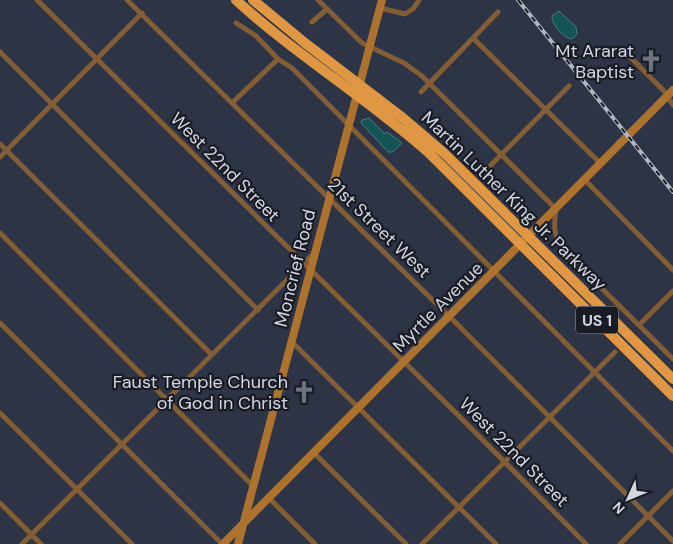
<svg xmlns="http://www.w3.org/2000/svg" width="673" height="544" font-family="'DM Sans',sans-serif">
<rect width="100%" height="100%" fill="#2d3446"/>
<path fill="#135455" stroke="#4c7b7f" d="M559 11 576 27 577 34 572 39C563 38 552 25 552 16Z
M369 118 385 134 387 132 402 143 393 152H388L361 123 362 120Z"/>
<g fill="none" stroke-linecap="round" stroke-linejoin="round">
<path stroke="#825d36" stroke-width="5" d="M37 0 456 413 586 544
M127 0 454 321 673 541
M318 0 362 43 404 63 422 76 556 209C554 224 553 235 562 249L673 359
M380 8 405 14 413 9 419 0
M312 22 327 9
M236 23 256 36 278 59 292 68 673 451
M473 38 601 164
M623 50 664 91 673 105
M0 52 258 310
M421 92 498 12
M232 103 278 59
M0 144 212 355
M0 157 142 13
M486 170 569 86
M585 180 673 270
M0 233 253 486
M0 323 222 544
M639 325 673 291
M291 341 496 544
M0 413 132 544
M314 453 406 544
M269 498 315 544
M0 503 41 544
M22 544 313 254
M422 544 615 352
M620 544 673 491"/>
<path stroke="#ad732e" stroke-width="8" d="M223 544 673 90
M238 544 382 0"/>
<path stroke="#e09744" stroke-width="10" d="M236 0C296 55 367 98 428 152L673 396
M253 0 305 43 403 118 444 153 673 379"/>
<defs>
<path id="rail" d="M518 0 673 192"/>
</defs>
<use href="#rail" stroke="#b0b6c2" stroke-width="4"/>
<use href="#rail" stroke="#191c24" stroke-width="2" stroke-dasharray="5.5" stroke-linecap="butt"/>
</g>
<defs>
<symbol id="church-bare" viewBox="-9 -9 18 18"><path d="M-1.2-6h2.4v3.5h3.3v2.4h-3.3V6h-2.4V-.1h-3.3v-2.4h3.3Z" fill="#6b7280" stroke="#191c24" stroke-width="2.5" paint-order="stroke"/></symbol>
</defs>
<g fill-rule="evenodd">
<use href="#church-bare" x="635" y="45" width="32" height="32"/>
<use href="#church-bare" x="288" y="376" width="32" height="32"/>
</g>
<g text-anchor="middle" stroke-width="4.5" stroke-linejoin="round" paint-order="stroke">
<rect fill="#191c24" stroke="#9a9fa9" stroke-width="1" x="576" y="306.5" width="42" height="27" rx="4"/>
<g font-size="16" font-weight="bold" fill="#d2d7e2">
<text x="597" y="326">US 1</text>
</g>
<g font-size="18" fill="#d2d7e2" stroke="#191c24" text-anchor="end">
<text x="634" y="57">Mt Ararat<tspan x="634" dy="21">Baptist</tspan></text>
<text x="288" y="388">Faust Temple Church<tspan x="288" dy="21">of God in Christ</tspan></text>
</g>
<g font-size="18" fill="#d2d7e2" stroke="#191c24">
<text transform="translate(225 167) rotate(45)" y="6">West 22nd Street</text>
<text transform="translate(514 201) rotate(44)" y="6">Martin Luther King Jr. Parkway</text>
<text transform="translate(379 228) rotate(44)" y="6">21st Street West</text>
<text transform="translate(295 268) rotate(-76)" y="6">Moncrief Road</text>
<text transform="translate(438 307) rotate(-45)" y="6">Myrtle Avenue</text>
<text transform="translate(514 452) rotate(45)" y="6">West 22nd Street</text>
</g>
</g>
<g transform="translate(628 499) rotate(226)" stroke="#191c24" stroke-width="4" paint-order="stroke">
<path d="M0-4L9 19L0 12L-9 19Z" fill="#d2d7e2"/>
<text y="-8" font-size="14" font-weight="bold" text-anchor="middle" fill="#d2d7e2">N</text>
</g>
</svg>
